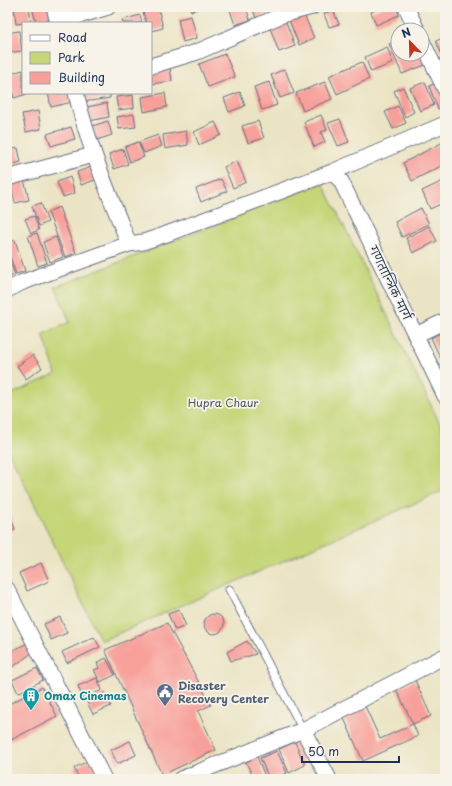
<svg xmlns="http://www.w3.org/2000/svg" width="452" height="786" font-family="'Playpen Sans','Playpen Sans Deva',sans-serif">
<rect width="100%" height="100%" fill="#f7f3e8"/>
<filter id="ink" filterUnits="userSpaceOnUse"><feTurbulence type="fractalNoise" baseFrequency=".025" numOctaves="2"/><feDisplacementMap in="SourceGraphic" scale="8" xChannelSelector="R" yChannelSelector="G"/><feConvolveMatrix kernelMatrix="1 2 1 2 8 2 1 2 1" color-interpolation-filters="sRGB"/></filter>
<filter id="wash" filterUnits="userSpaceOnUse"><feTurbulence type="fractalNoise" baseFrequency=".012" numOctaves="4" result="noise"/><feDisplacementMap in="SourceGraphic" scale="16" xChannelSelector="R" yChannelSelector="G"/><feGaussianBlur stdDeviation="0.9" result="paint"/><feColorMatrix in="noise" values="0 0 0 0 0 0 0 0 0 0 0 0 0 0 0 0 0 1.4 0 .05"/><feComposite in="paint" operator="in"/></filter>
<g filter="url(#wash)">
<rect width="100%" height="100%" fill="#ebe4c4"/>
<path fill="#c5d577" stroke="#70826a" d="M323 183 445 434V490L101 641 7 448V396L56 374 43 334 70 322 55 287Z"/>
<g id="blocks">
<path fill="#f79f99" d="M14 7H29L31 22 16 24Z
M32 7H50L53 19 36 23Z
M147 7H158L163 28 151 31V23H146L142 8Z
M190 7H204L191 11Z
M229 7H246L250 20 235 25Z
M252 7H279L280 10 256 18Z
M383 7H396L399 15 376 25 371 12Z
M333 10 339 24 329 27 324 14Z
M303 12 314 38 299 45 288 18Z
M140 15 142 23H123L122 20Z
M191 16 197 38 183 42 178 19Z
M286 22 295 46 279 52 270 28Z
M19 31 22 51 7 53V33Z
M445 37V53L442 55 436 41Z
M398 40V54H420L425 65 402 74 389 44Z
M387 47 393 63 371 72 365 57Z
M225 54 235 77 208 87 199 64Z
M362 62 369 79 337 94 329 76Z
M170 68 172 81 151 84V71Z
M285 69 294 93 280 98 271 75Z
M23 70V93H30L14 98 8 74Z
M440 81 445 93V106L438 109 429 86Z
M269 82 277 105 262 110 254 87Z
M325 82 332 99 303 111 296 93Z
M425 82 434 105 420 111 410 88Z
M403 87 414 112 405 117 394 91Z
M240 92 245 106 229 112 224 98Z
M48 93H75L77 101 51 107Z
M82 93H110V98L83 102Z
M165 93 167 107 144 112 142 97Z
M133 95 134 108 118 110 116 97Z
M107 103 109 117 89 121 87 107Z
M398 106 406 123 393 129 385 112Z
M38 111 41 129 26 132 22 114Z
M134 114 136 127 119 129 117 117Z
M321 115 327 130 321 132 325 142 314 147 304 122Z
M340 119 349 142 338 146 328 123Z
M108 121 112 135 91 142 86 128Z
M258 121 264 138 248 143 242 126Z
M215 122 221 135 199 145 194 132Z
M71 127 75 139 51 146 47 134Z
M186 131 188 145 165 149 163 135Z
M158 135 162 146 144 153 139 142Z
M445 141V164L412 181 403 163Z
M138 142 144 157 130 162 125 147Z
M18 148 21 162 7 166V150Z
M123 149 128 164 114 169 109 154Z
M237 161 246 182 233 188 224 167Z
M94 166 98 179 81 185 77 172Z
M70 177 75 193 63 197 57 182Z
M24 179 29 200 15 203 10 182Z
M221 179 227 191 201 202 196 189Z
M445 180V202L430 209 422 191Z
M41 203 48 222 39 226 32 206Z
M59 207 76 253 65 257 48 212Z
M421 208 429 224 402 237 395 222Z
M34 216 39 230 31 233 25 219Z
M429 226 437 241 413 253 406 238Z
M37 233 47 263 38 266 28 236Z
M56 237 63 257 50 262 43 242Z
M15 240 25 271 16 274 7 248V243Z
M7 254 15 275 7 278Z
M445 331V359L442 361 431 338Z
M33 355 42 368 26 379 17 366Z
M7 507 15 529 7 533Z
M41 563 49 581 27 591 19 573Z
M179 610 186 626 175 630 168 614Z
M204 624a10 10 0 1 1 20 0a10 10 0 1 1-20 0Z
M60 617 67 633 51 640 44 624Z
M167 623 211 705 198 711 216 750 162 775 105 650Z
M94 637 100 647 67 663 62 652Z
M247 641 256 654 231 661 227 652Z
M28 643 33 652 13 667 7 657V653Z
M106 658 115 675 100 682 94 670 99 668 97 663Z
M37 668 43 680 18 693 12 680Z
M97 678 102 690 83 699 78 686Z
M415 680 431 716 413 724 396 689Z
M42 687 57 716 7 742V705Z
M104 693 111 706 93 714 87 702Z
M364 704 380 739 413 724 418 736 363 761 342 714Z
M130 741 136 755 117 764 111 750Z
M295 742 305 765 289 773 279 749Z
M277 751 287 773 269 779 260 758Z
M257 757 266 779H254L246 762Z
M92 759 102 779H79L74 768Z"/>
</g>
</g>
<g filter="url(#ink)">
<use href="#blocks" fill-opacity="0" stroke="#646e82" stroke-width="1"/>
<g fill="none" stroke-linecap="round" stroke-linejoin="round">
<defs>
<path id="service" d="M229 589 303 730"/>
<path id="minor" d="M54 7 58 23
M406 7 417 30
M58 22 108 7
M422 41 445 89
M151 66 197 52 282 15 312 7
M76 93C88 145 109 194 129 244
M332 172 341 181 445 396
M7 178 93 155
M7 290 23 282 129 244 143 242 164 235 332 172 445 124
M416 335 445 321
M7 589 104 779
M303 730 329 779
M181 779 303 730 445 656"/>
</defs>
<use href="#service" stroke="#646e82" stroke-width="9"/>
<use href="#minor" stroke="#646e82" stroke-width="17"/>
<use href="#service" stroke="#fff" stroke-width="7"/>
<use href="#minor" stroke="#fff" stroke-width="15"/>
</g>
</g>
<defs>
<symbol id="civic-pin" viewBox="-11 -11 22 30"><path d="M0 17L-7.5 6A9.5 9.5 0 1 1 7.5 6Z" fill="#5c6f8a" stroke="#f7f3e8"/><path d="M-.6-6.5H3V-4.5H.6V-3L4-1V1h2V6H-6V1h2V-1L-.6-3ZM-1.2 2.5V6h2.4V2.5Z" fill="#fff"/></symbol>
<symbol id="building-pin" viewBox="-11 -11 22 30"><path d="M0 17L-7.5 6A9.5 9.5 0 1 1 7.5 6Z" fill="#0f9aa8" stroke="#f7f3e8"/><path d="M-4-6H4V6H1V3H-1V6H-4ZM-2.5-4.3h1.7v1.8h-1.7ZM.8-4.3h1.7v1.8H.8ZM-2.5-1h1.7V.8h-1.7ZM.8-1h1.7V.8H.8Z" fill="#fff"/></symbol>
</defs>
<g fill-rule="evenodd">
<use href="#civic-pin" x="155" y="682" width="20" height="27"/>
<use href="#building-pin" x="21" y="686" width="20" height="27"/>
</g>
<g text-anchor="middle" stroke-width="3.5" stroke-linejoin="round" paint-order="stroke">
<g font-size="11" fill="#1b2f5e" stroke="#f7f3e8">
<text transform="translate(390 283) rotate(64)" y="4">गणतान्त्रिक मार्ग</text>
</g>
<g font-size="11" fill="#465864" stroke="#f7f3e8">
<text x="223" y="407">Hupra Chaur</text>
</g>
<g font-size="11" font-weight="bold" fill="#4e5e75" stroke="#f7f3e8" text-anchor="start">
<text x="178" y="690">Disaster<tspan x="178" dy="13">Recovery Center</tspan></text>
</g>
<g font-size="11" font-weight="bold" fill="#0d838f" stroke="#f7f3e8" text-anchor="start">
<text x="44" y="700">Omax Cinemas</text>
</g>
</g>
<rect width="452" height="786" fill="none" stroke="#f7f3e8" stroke-width="24"/>
<rect x="22" y="22" width="130" height="72" fill="#f7f3e8" stroke="#9fa5b1"/>
<rect x="30" y="35" width="20" height="6" fill="#ffffff" stroke="#9fa5b1"/>
<text x="58" y="42" font-size="12" fill="#1b2f5e">Road</text>
<rect x="30" y="52" width="20" height="12" fill="#c5d577" stroke="#9fa5b1"/>
<text x="58" y="62" font-size="12" fill="#1b2f5e">Park</text>
<rect x="30" y="72" width="20" height="12" fill="#f79f99" stroke="#9fa5b1"/>
<text x="58" y="82" font-size="12" fill="#1b2f5e">Building</text>
<g transform="translate(410 42) rotate(337)"><circle r="19" fill="#f7f3e8" stroke="#9fa5b1"/>
<path d="M0-3L7 15L0 10L-7 15Z" fill="#c8321e"/>
<text y="-6" font-size="11" font-weight="bold" text-anchor="middle" fill="#1b2f5e">N</text>
</g>
<path d="M302 756v6h97v-6" fill="none" stroke="#1b2f5e" stroke-width="2"/>
<text x="308" y="756" font-size="12" fill="#1b2f5e" stroke="#f7f3e8" stroke-width="3" paint-order="stroke">50 m</text>
</svg>
